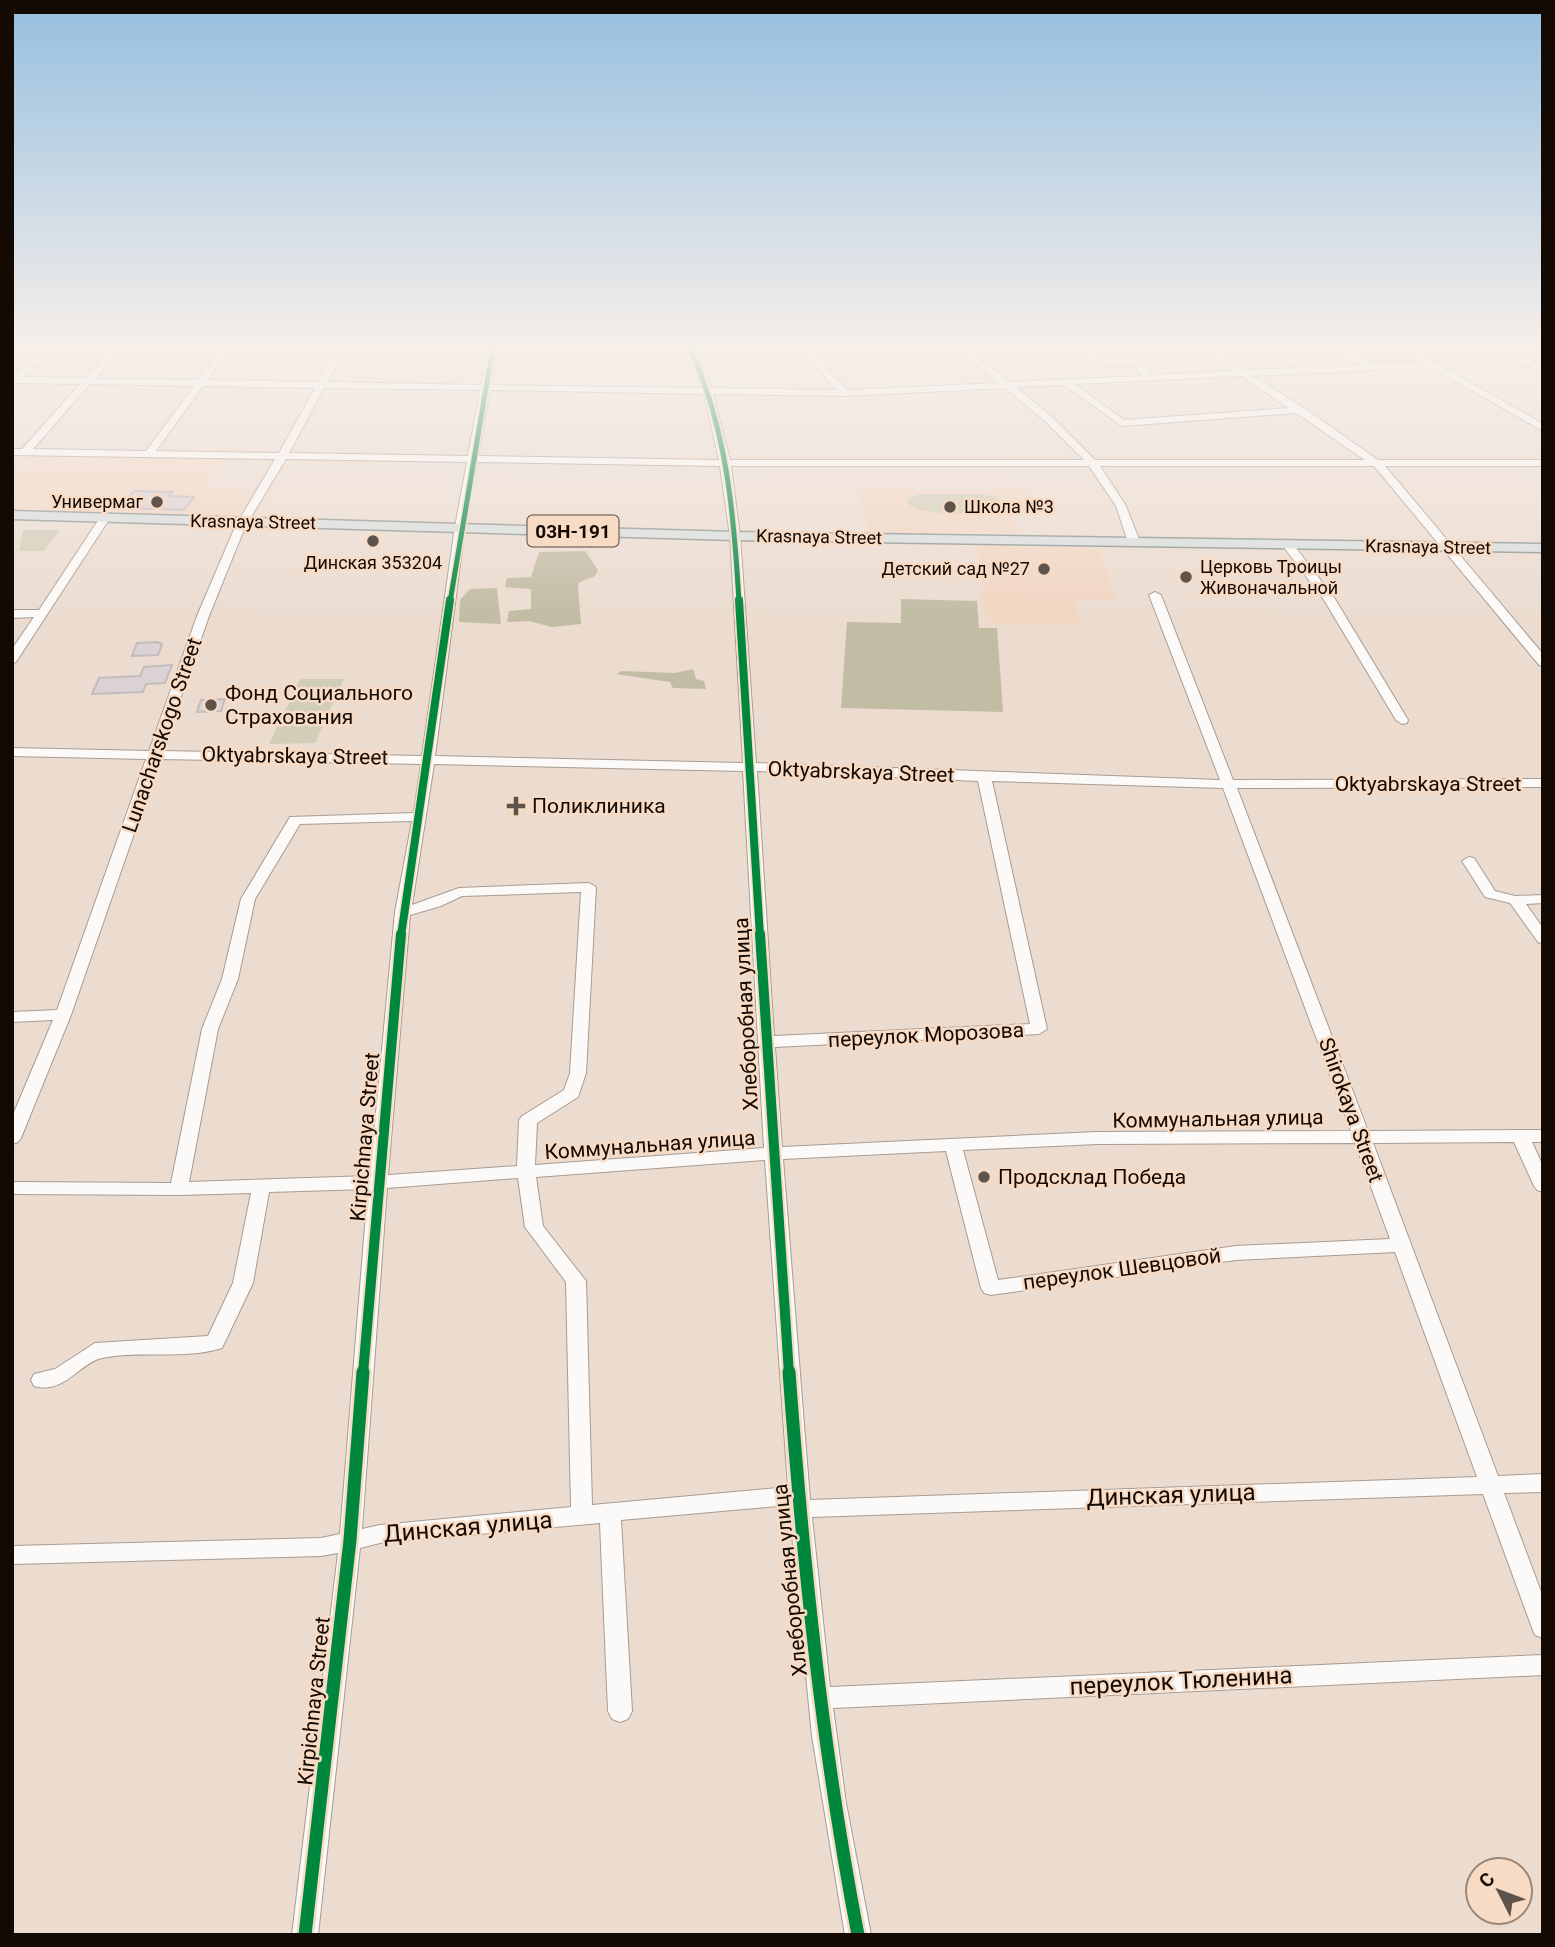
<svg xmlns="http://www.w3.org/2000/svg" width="1555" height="1947" font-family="Roboto,sans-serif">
<rect width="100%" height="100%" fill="#ecdcd0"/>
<path fill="#f1d6c2" d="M29 453 226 457 203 490H258L240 520 12 512V472Z
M859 490H1030L1035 512H1012L1017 533H867L865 503H860Z
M976 546 1099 548 1117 600H1075L1081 623H991L990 617H986L980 590 985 589Z"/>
<path fill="#d2cdb7" d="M920 494H982L998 498 1002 505C991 517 917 516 907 503L909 498Z
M23 530H60L44 551H19Z
M300 679H344L315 743 269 744Z"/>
<path fill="#c2bca5" d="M585 551 598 570 595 576 580 582 578 586 581 624 552 627 529 621 507 622 509 611 531 609V589L505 587 507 578 531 577 539 552Z
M497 588 501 624 459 622 460 600 470 589Z
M901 599 977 601 979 628H997L1003 712 841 708 847 622 901 623Z
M693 669 696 679 704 681 706 689 673 688 670 682 616 674 622 671 675 673Z"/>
<path fill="#dcd2d3" stroke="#c4bbbc" stroke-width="2" d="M134 491 172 492 169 496 194 497 184 510 120 508Z
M157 642 162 644 158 655 132 656 137 643Z
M172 665 165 683 146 684 143 692 92 694 99 678 140 676 144 667Z
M225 699 221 711 197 712 201 700Z"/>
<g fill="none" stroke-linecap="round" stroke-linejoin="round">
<defs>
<path id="minor" d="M45 347H54L23 377 85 378 114 347H122L95 379 198 380 223 347H231L207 380 318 382 338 347H346L327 382 481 385 489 347H497L491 385 702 388 685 347H693L711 388 837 390 798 347H807L847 390 999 383 955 347H964L1010 382 1143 376 1132 364 1093 363 1070 347H1079L1098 358 1137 359 1152 375 1234 371 1200 347H1209L1245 370 1364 365 1327 352 1321 347H1331L1362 356 1374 364 1421 362 1398 347H1408L1543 424V431L1430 367 1253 376 1304 408 1378 460H1543V466H1385L1543 654V666L1539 665 1374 466H1100L1126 506 1140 542 1134 545 1128 542 1116 506 1089 466H731L740 536 756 763 1220 780 1149 595 1155 592 1161 595 1233 780 1543 779V787L1237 788 1368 1131 1543 1130V1142H1532L1543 1166V1192L1537 1190 1534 1186 1514 1142 1373 1143 1498 1476 1543 1474V1492L1504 1493 1543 1597V1638L1535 1635 1532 1628 1483 1494 812 1517 830 1687 1543 1655V1675L833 1708 846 1803 871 1935H845L812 1736 789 1505 621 1520 632 1711 628 1719 620 1722 612 1719 608 1711 600 1523 380 1543 360 1548 318 1935H292L338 1553 321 1556 12 1564V1546L321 1538 340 1534 368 1189 269 1192 253 1283 222 1348C184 1360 141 1350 102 1358 79 1363 64 1395 34 1386L31 1380 34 1374 55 1369 95 1343 208 1336 233 1283 251 1193 179 1195 12 1194V1182L171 1183 202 1029 222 979 241 899 290 817 414 813 421 764 160 759 71 1015 21 1138 18 1142 12 1144V1117L53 1020 12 1022V1012L57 1010 146 759 12 756V748L149 751 197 616 235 527 275 459 12 455V449H22L80 384 18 383 12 386V377ZM1241 376 1288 408 1124 420 1075 384ZM90 384 194 386 146 451 33 449ZM1064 385 1122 426 1296 413 1365 460H1095L1052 417 1016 387ZM203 386 315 388 279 453 156 451ZM324 388 480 390 468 456 289 453ZM1005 388 1045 421 1084 460H730L713 394 845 396ZM490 390 704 394 719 460 478 456ZM286 459 467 462 455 527 422 756 162 751 209 616 245 527ZM477 462 720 466 730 536 743 763 435 756 465 527ZM434 764 743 771 764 1148 535 1165 537 1123 578 1097 586 1073 596 887 589 883 459 888 412 905ZM757 771 978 781 1030 1024 774 1036ZM992 781 1223 788 1351 1131 1097 1132 782 1147 775 1047 1039 1034 1047 1029ZM412 821 395 912 370 1176 189 1182 218 1029 238 979 255 899 300 824ZM581 892 570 1073 564 1090 522 1116 519 1120 517 1166 388 1175 410 915 441 906 462 896ZM1355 1143 1390 1239 1236 1246 998 1280 963 1150 1097 1144ZM946 1151 981 1288 984 1293 991 1295 1236 1260 1395 1252 1477 1477 810 1500 783 1159ZM765 1160 788 1487 592 1505 586 1281 543 1226 536 1177ZM518 1178 525 1227 566 1282 571 1507 380 1525 362 1529 387 1188Z
M1492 347H1502L1543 367V374Z
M101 516 110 518 16 662 12 663V649L34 617 12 618V610H39Z
M1285 544H1293L1335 599 1408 720 1407 723 1402 724 1396 720 1324 600 1283 546Z
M1469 857 1474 858 1495 891 1515 896 1543 895V903L1526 904 1543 928V944L1538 942 1510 903 1485 897 1462 861Z"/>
<path id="major" d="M12 511 735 532 1543 544V552L735 540 12 519Z"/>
</defs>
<use href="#minor" stroke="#a79b92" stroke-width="2"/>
<use href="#major" stroke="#8b938f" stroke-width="3"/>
<use href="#minor" fill="#fcfaf8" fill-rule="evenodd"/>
<use href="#major" fill="#d9dfde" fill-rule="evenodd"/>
<defs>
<path id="cycleway-far3" d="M689 347C727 427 734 515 739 602
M450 602 493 347"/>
<path id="cycleway-far2" d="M739 600 760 936
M401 936 450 600"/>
<path id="cycleway-far1" d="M760 934 789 1374
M363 1374 401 934"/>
<path id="cycleway" d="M789 1372C803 1561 822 1749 858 1935
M305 1935 350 1540 363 1372"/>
</defs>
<use href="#cycleway-far3" stroke="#f8dbc4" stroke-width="8"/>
<use href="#cycleway-far2" stroke="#f8dbc4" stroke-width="11"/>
<use href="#cycleway-far1" stroke="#f8dbc4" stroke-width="14"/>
<use href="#cycleway" stroke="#f8dbc4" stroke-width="18"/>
<use href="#cycleway-far3" stroke="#00873e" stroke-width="5"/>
<use href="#cycleway-far2" stroke="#00873e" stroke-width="8"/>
<use href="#cycleway-far1" stroke="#00873e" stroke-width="10"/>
<use href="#cycleway" stroke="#00873e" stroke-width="13"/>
</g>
<linearGradient id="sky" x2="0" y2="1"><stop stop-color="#95bfe0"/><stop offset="0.56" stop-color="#f6efea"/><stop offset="1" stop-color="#f6efea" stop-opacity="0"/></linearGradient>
<rect width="1555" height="619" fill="url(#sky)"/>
<g fill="#5f544b" stroke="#f8dbc4" stroke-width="2.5">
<circle cx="157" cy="502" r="7"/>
<circle cx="950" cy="507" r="7"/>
<circle cx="373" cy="541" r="7"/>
<circle cx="1044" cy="569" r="7"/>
<circle cx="1186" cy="577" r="7"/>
<circle cx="211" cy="705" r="7"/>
<path d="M512.5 795.5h7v7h7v7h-7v7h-7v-7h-7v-7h7z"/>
<circle cx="984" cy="1177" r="7"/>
</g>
<g text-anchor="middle" stroke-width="5" stroke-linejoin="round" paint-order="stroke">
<g font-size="18" fill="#130a04" stroke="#f8dbc4" text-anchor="end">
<text x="143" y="508">Универмаг</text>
<text x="964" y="513" text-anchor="start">Школа №3</text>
<text x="373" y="569" text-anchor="middle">Динская 353204</text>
<text x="1200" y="573" text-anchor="start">Церковь Троицы<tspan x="1200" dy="21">Живоначальной</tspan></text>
<text x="1030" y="575">Детский сад №27</text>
</g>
<g font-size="18" fill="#130a04" stroke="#f8dbc4">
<text transform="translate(253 522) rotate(1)" y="6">Krasnaya Street</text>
<text transform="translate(819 537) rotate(1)" y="6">Krasnaya Street</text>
<text transform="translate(1428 547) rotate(1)" y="6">Krasnaya Street</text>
</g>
<rect fill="#f8dbc4" stroke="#58493e" stroke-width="2" x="527.5" y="515.5" width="91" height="31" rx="5"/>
<g font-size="19" font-weight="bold" fill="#130a04">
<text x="573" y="538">03Н-191</text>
</g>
<g font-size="21" fill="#130a04" stroke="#f8dbc4" text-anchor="start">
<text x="225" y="700">Фонд Социального<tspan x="225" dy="24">Страхования</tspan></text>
<text x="532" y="813">Поликлиника</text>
<text x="998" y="1184">Продсклад Победа</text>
</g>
<g font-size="21" fill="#130a04" stroke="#f8dbc4">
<text transform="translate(162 735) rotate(-71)" y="7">Lunacharskogo Street</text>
<text transform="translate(295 756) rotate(1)" y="7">Oktyabrskaya Street</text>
<text transform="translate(861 772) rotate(2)" y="7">Oktyabrskaya Street</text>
<text x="1428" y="791">Oktyabrskaya Street</text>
<text transform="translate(746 1014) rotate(-93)" y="7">Хлеборобная улица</text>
<text transform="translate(926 1035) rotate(-3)" y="7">переулок Морозова</text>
<text transform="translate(1351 1110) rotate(70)" y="7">Shirokaya Street</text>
<text transform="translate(1218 1119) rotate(-1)" y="7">Коммунальная улица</text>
<text transform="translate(365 1137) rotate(-85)" y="7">Kirpichnaya Street</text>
<text transform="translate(650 1145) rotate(-4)" y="7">Коммунальная улица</text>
<text transform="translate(1122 1269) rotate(-8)" y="7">переулок Шевцовой</text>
<text transform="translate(790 1580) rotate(-96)" y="7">Хлеборобная улица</text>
<text transform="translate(314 1701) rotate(-84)" y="7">Kirpichnaya Street</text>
</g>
<g font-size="24" fill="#130a04" stroke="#f8dbc4">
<text transform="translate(1171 1495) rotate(-2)" y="8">Динская улица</text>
<text transform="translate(468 1527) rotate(-5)" y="8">Динская улица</text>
<text transform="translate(1181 1681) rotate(-3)" y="8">переулок Тюленина</text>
</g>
</g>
<rect width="1555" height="1947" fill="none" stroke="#130a04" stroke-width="28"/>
<g transform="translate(1499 1891) rotate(312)"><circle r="33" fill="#f8dbc4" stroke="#9c8777" stroke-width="2"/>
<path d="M0-5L12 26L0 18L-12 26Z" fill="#5f544b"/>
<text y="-10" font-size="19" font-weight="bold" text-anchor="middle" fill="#130a04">С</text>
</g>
</svg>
